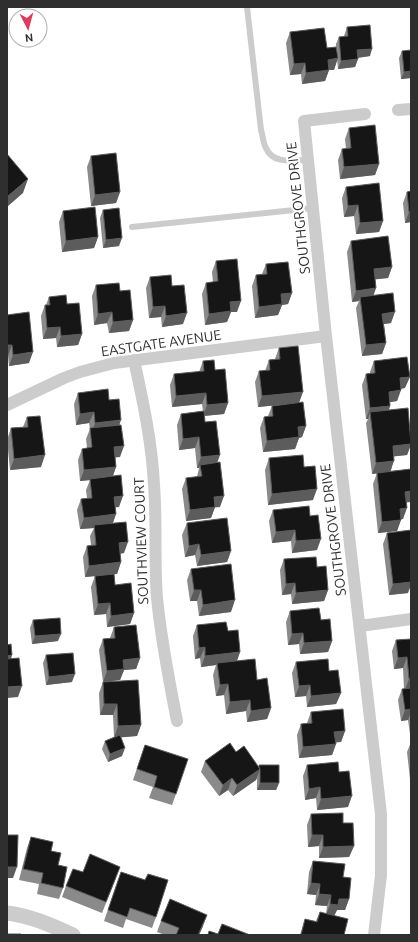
<svg xmlns="http://www.w3.org/2000/svg" width="418" height="942" font-family="Ubuntu,sans-serif">
<rect width="100%" height="100%" fill="#fff"/>
<g fill="none" stroke-linecap="round" stroke-linejoin="round">
<path stroke="#ccc" stroke-width="6" d="M247 7 261 130C263 136 263 143 266 148 273 165 294 160 308 160
M132 227 313 208"/>
<path stroke="#ccc" stroke-width="12" d="M398 110 411 109
M365 114 304 121 326 336 381 814V875L374 935
M134 360C143 401 152 443 154 485 157 523 154 561 157 598 161 640 169 680 177 721
M7 405 64 378 80 372 114 363 326 336
M360 626 411 619"/>
<path stroke="#ccc" stroke-width="15" d="M7 913C31 916 51 925 73 935"/>
</g>
<path fill="#8a8a8a" d="M347 27 370 56 358 58 355 67 338 69 337 59 334 70H329L325 81 302 84 301 74 290 75 286 43 290 32 327 48 336 47V44L339 37 344 36Z
M402 51 411 78 401 79 399 58Z
M349 128 379 164 375 175 340 179 338 160 342 149H346L345 139Z
M91 156 120 192 116 203 91 206 87 167Z
M346 187 383 221 379 232 356 234 354 216 344 217 342 198Z
M411 191V222L405 223 403 203 407 192Z
M103 210 119 246 103 248 100 218Z
M63 211 98 237 94 248 62 252 59 222Z
M351 241 392 267 388 278 375 279 376 288 373 295 391 323 384 324 386 343 382 354 362 356 356 308 359 301 352 302 347 252Z
M216 261 237 312H231L227 322 205 325 202 294 206 283 213 282 212 272Z
M266 264 292 293 288 304 282 305 278 315 255 318 252 286 256 275 262 274Z
M150 277 172 286 183 324 162 327 161 317 149 318 146 288Z
M96 285 133 320 129 331 109 333 107 323 94 325 92 296Z
M49 297 67 304 82 334 78 345 57 347 56 338 43 339 41 316 45 305H46Z
M7 315 29 363 9 366 8 356H7Z
M279 348 299 403 258 407 255 382 259 371H265L269 360 275 359Z
M203 361 215 370 228 403 224 414 204 416 205 422 217 463 220 507H215L211 518 186 521 182 489 186 478 197 477 199 468H197L195 448 179 450 177 425 181 414 203 411 202 404 172 407 170 385 174 374 199 372Z
M374 361 405 388 401 389 397 401 390 402V406L389 410 411 441V445L407 455 394 456 391 471 411 469V502H406L403 519H401L397 531 378 533 373 484 377 473 372 474 366 423 368 419H366L362 385 366 374 370 373V372Z
M78 393 109 400 120 425V457H115L116 467 113 476 119 507H115L116 514 113 523 124 553 120 554 121 562 117 574H114L115 585 134 613 130 624 107 627 106 614 94 615 91 587 95 576 85 577 83 557 87 546 91 545 90 536 94 528 80 529 77 510 81 499 87 498 86 490 90 480 80 481 78 460 82 449 87 448 86 439 90 429 89 423 76 425 74 404Z
M272 406 306 426 302 437 299 438 295 449 263 452 260 428 264 417 268 416Z
M27 417 41 467 10 470 7 440 11 428 23 427Z
M269 458 304 467 313 500 268 505 265 470Z
M273 510 310 516 317 550 292 553 291 541 272 543 269 521Z
M187 523 231 551 227 562 197 566 195 555 185 557 182 535Z
M387 533 408 593 389 595 383 544Z
M284 559 317 567 328 590 324 601 292 604 291 594 282 595 280 570Z
M191 569 231 612 199 616 197 601H190L187 580Z
M290 611 321 620 332 641 328 652 300 654 299 644 288 645 286 622Z
M33 620 58 641 32 644 30 628Z
M197 625 228 631 240 652 237 661 257 680 271 708 267 719 247 722 246 711 226 714 224 695 216 696 213 675 216 665 201 667 200 658 195 659 193 636Z
M114 627 140 658 136 669 124 670 120 680 105 682 141 725 137 736 121 737 122 756 108 762 102 749 105 741 114 737 113 715H100L99 693 103 682 99 650 103 639 110 638Z
M411 639V741L408 720 401 721 398 700 402 689H404L403 668 394 669 392 651 396 640Z
M46 655 72 682 46 685 43 663Z
M296 662 329 671 341 693 336 704 307 707 306 696 295 697 292 673Z
M311 712 345 731 341 742H335L336 744 332 755 299 758 297 735 301 724 307 723Z
M411 742V788L407 752Z
M145 745 176 794 172 805 149 798 153 787 133 780Z
M236 752 259 767V765L279 783 276 790H257V778L256 780 233 796 228 790 219 796 201 772 205 761Z
M307 765 339 772 348 807 317 810 316 798 305 800 303 776Z
M311 814 343 823 354 846 349 857 319 858V846L308 847 307 825Z
M31 837 51 851 58 865 63 888 59 899 37 894 39 884 19 880 27 848Z
M313 861 343 877 349 899 345 910H337L334 916 344 935H300L305 919 316 921 320 912 326 914 327 906 315 905 316 895 307 894 309 872Z
M83 872 116 878 102 913 62 897 66 886Z
M121 872 156 917 152 928 126 919 123 928 104 921Z
M161 921 203 926 199 935H165L157 932Z"/>
<path fill="#5c5c5c" d="M372 49 370 56 355 58 357 50Z
M338 58 334 70H329L325 81 302 84 306 73 328 60Z
M358 59 355 67 338 69 341 61Z
M305 63 301 74 290 75 294 64Z
M411 71V78L401 79 404 72Z
M379 164 375 175 340 179 344 167Z
M28 179 23 193 7 207V197Z
M120 192 116 203 91 206 95 195Z
M358 205 354 216 344 217 348 206Z
M409 212H411V222L405 223Z
M383 221 379 232 356 234 360 223Z
M98 237 94 248 62 252 66 241Z
M122 238 119 246 103 248 106 240Z
M392 267 388 278 370 280 374 269Z
M376 288 372 300 360 297 359 301 352 302 356 291Z
M292 293 288 304 282 305 278 315 255 318 259 307 281 294Z
M241 301 237 312H231L227 322 205 325 209 314 230 302Z
M165 306 161 317 149 318 153 307Z
M112 312 107 323 94 325 98 314Z
M395 312 391 323 378 325 382 314Z
M187 313 183 324 162 327 166 316Z
M133 320 129 331 109 333 113 322Z
M60 327 56 338 43 339 47 328Z
M82 334 78 345 57 347 61 336Z
M386 343 382 354 362 356 366 345Z
M7 345H12L8 356H7Z
M33 352 29 363 9 366 13 355Z
M410 377 405 388 396 389 400 378Z
M401 390 397 401 385 403 389 392Z
M303 392 299 403 258 407 262 396Z
M206 393 202 404 172 407 176 396Z
M228 403 224 414 203 416 207 405Z
M390 406 386 417 370 412 368 419H366L370 408Z
M94 412 89 423 76 425 80 414Z
M121 420 117 431 91 434 95 423Z
M306 426 302 437 299 438 295 449 263 452 267 441 298 427Z
M199 437 195 448 179 450 183 439Z
M411 444 407 455 389 457 393 446Z
M124 446 120 457 110 458 114 447Z
M45 455 41 467 10 470 14 459Z
M220 455 216 466 200 465 199 468H197L201 457Z
M394 461 390 472 372 474 376 463Z
M116 467 112 478 80 481 84 470Z
M317 489 313 500 268 505 272 494Z
M411 491V502L401 503 405 492Z
M123 496 119 507 110 508 114 497Z
M224 496 220 507 210 508 214 497Z
M215 507 211 518 186 521 190 510Z
M407 508 403 519 396 520 400 509Z
M116 514 112 525H94V528L80 529 84 518Z
M401 520 397 531 378 533 382 522Z
M295 530 291 541 272 543 276 532Z
M321 539 317 550 292 553 296 541Z
M128 542 124 553 115 554 119 543Z
M199 544 195 555 185 557 189 546Z
M231 551 227 562 197 566 201 555Z
M121 562 117 574 85 577 89 566Z
M411 573V585L408 593 389 595 393 584Z
M295 583 291 594 282 595 286 584Z
M194 590H201L197 601H190Z
M328 590 324 601 292 604 296 593Z
M235 600 231 612 199 616 203 605Z
M110 603 106 614 94 615 98 604Z
M134 613 130 624 107 627 111 616Z
M303 633 299 644 288 645 292 634Z
M61 634 58 641 32 644 35 636Z
M332 641 328 652 300 654 304 643Z
M205 647 200 658 195 659 199 648Z
M240 652 236 663H217L216 665 201 667 205 656Z
M12 655 11 659H7V656Z
M407 657 403 668 394 669 398 658Z
M140 658 136 669 124 670 120 680 103 682 107 671 123 660Z
M75 674 72 682 46 685 49 677Z
M411 678V689L405 690 409 679Z
M228 684 224 695 216 696 220 685Z
M310 685 306 696 295 697 299 686Z
M22 686 18 697 7 698V687Z
M341 693 336 704 307 707 311 696Z
M250 700 246 711 226 714 230 702Z
M104 704H117L113 715H100Z
M271 708 267 719 247 722 251 711Z
M411 709V712L408 720 401 721 405 710Z
M141 725 137 736 114 738 118 726Z
M345 731 341 742 330 743 334 732Z
M336 744 332 755 299 758 303 747Z
M125 748 122 756 108 762 110 754Z
M260 769 256 780 233 796 237 785Z
M232 778 228 790 219 796 223 785Z
M260 783H279L276 790H257Z
M320 787 316 798 305 800 309 789Z
M352 796 348 807 317 810 321 799Z
M312 835H323L319 846 308 847Z
M354 846 349 857 319 858 323 847Z
M7 867H17L13 878H7Z
M311 883 320 884 316 895 307 894Z
M319 894 331 895 327 906 315 905Z
M339 899H349L345 910H337L334 916 326 915 330 904Z
M207 915 203 926 199 935H198Z"/>
<path fill="#161616" stroke="#5c5c5c" d="M370 25 372 49 357 50 358 59 341 61 339 37 348 36 347 27Z
M324 28 327 48 336 47 338 58 328 60 329 70 306 73 305 63 294 64 290 32Z
M411 50V71L404 72 402 51Z
M375 125 379 164 344 167 342 149 351 148 349 128Z
M116 153 120 192 95 195 91 156Z
M7 154 28 179 7 197Z
M379 183 383 221 360 223 358 205 348 206 346 187Z
M411 191V212H409L407 192Z
M95 207 98 237 66 241 63 211Z
M119 208 122 238 106 240 103 210Z
M388 236 392 267 374 269 376 288 356 291 351 241Z
M237 259 241 301 230 302 231 311 209 314 206 283 218 281 216 261Z
M288 262 292 293 281 294 282 304 259 307 256 275 267 274 266 264Z
M171 275 172 286 184 285 187 313 166 316 165 306 153 307 150 277Z
M119 283 120 291 130 290 133 320 113 322 112 312 98 314 96 285Z
M393 293 395 312 382 314 386 343 366 345 360 297Z
M66 295 67 304 79 303 82 334 61 336 60 327 47 328 45 305H50L49 297Z
M29 312 33 352 13 355 12 345H7V315Z
M298 346 303 392 262 396 259 371 270 370 269 360 280 359 279 348Z
M407 357 410 377 400 378 401 390 389 392 390 406 370 408 366 374 375 373 374 361Z
M214 360 215 370 225 369 228 403 207 405 206 393 176 396 174 374 204 371 203 361Z
M108 389 109 400 119 399 121 420 95 423 94 412 80 414 78 393Z
M303 402 306 426 298 427 299 437 267 441 264 417 273 416 272 406Z
M408 408 411 444 393 446 394 461 376 463 370 412Z
M204 411 205 422 216 421 220 455 201 457 199 437 183 439 181 414Z
M40 416 45 455 14 459 11 428 28 427 27 417Z
M121 425 124 446 114 447 116 467 84 470 82 449 92 447 90 428Z
M303 455 304 467 315 466 317 489 272 494 269 458Z
M220 462 224 496 214 497 215 507 190 510 186 478 202 476 200 465Z
M411 469V491L405 492 407 508 400 509 401 520 382 522 377 473Z
M121 475 123 496 114 497 116 514 84 518 81 499 92 498 90 479Z
M309 506 310 516 318 515 321 539 296 541 295 530 276 532 273 510Z
M227 518 231 551 201 555 199 544 189 546 187 523Z
M126 522 128 542 119 543 121 562 89 566 87 546 96 545 94 525Z
M411 530V582L393 584 387 533Z
M316 557 317 567 326 566 328 590 296 593 295 583 286 584 284 559Z
M231 564 235 600 203 605 201 590H194L191 569Z
M114 574 115 585 131 583 134 613 111 616 110 603 98 604 95 576Z
M319 608 321 620 330 619 332 641 304 643 303 633 292 634 290 611Z
M60 618 61 634 35 636 33 620Z
M226 622 228 631 238 630 240 652 205 656V647L199 648 197 625Z
M136 625 140 658 123 660 124 669 107 671 103 639 115 638 114 627Z
M411 639V678L409 679 407 657 398 658 396 640Z
M11 644 12 655 7 656V645Z
M73 653 75 674 49 677 46 655Z
M19 658 22 686 7 687V659Z
M255 659 257 680 267 678 271 708 251 711 250 700 230 702 228 684 220 685 217 663Z
M328 659 329 671 338 670 341 693 311 696 310 685 299 686 296 662Z
M138 680 141 725 118 726 117 704H104L103 682Z
M411 688V709L405 710 402 689Z
M343 709 345 731 334 732 336 744 303 747 301 724 312 723 311 712Z
M120 735 125 748 110 754 105 741Z
M230 743 236 752 244 746 260 769 237 785 232 778 223 785 205 761Z
M145 745 188 759 176 794 154 787 157 776 137 769Z
M338 762 339 772 349 771 352 796 321 799 320 787 309 789 307 765Z
M259 765H279V783H260V769L259 768Z
M343 813V823H353L354 846 323 847V835H312L311 814Z
M7 835H18L17 867H7Z
M31 837 53 842 51 851 61 853 58 865 67 867 63 888 41 883 43 873 23 869Z
M90 854 120 867 106 902 66 886 73 869 83 872Z
M313 861 345 864 343 877 351 878 349 899H339L338 905 330 904 331 895 319 894 320 884 311 883Z
M121 872 145 880 148 874 168 880 156 917 130 908 127 917 108 910Z
M170 899 207 915 198 935H176L179 928 161 921Z
M320 912 348 919 344 935H301L305 919 317 922Z
M222 924 250 935H208L209 931 218 934Z
M7 934H21V935H7Z"/>
<g text-anchor="middle" stroke-width="4" stroke-linejoin="round" paint-order="stroke">
<g font-size="14" fill="#2f2f2f" stroke="#fff">
<text transform="translate(298 208) rotate(-96)" y="5">SOUTHGROVE DRIVE</text>
<text transform="translate(161 343) rotate(-8)" y="5">EASTGATE AVENUE</text>
<text transform="translate(333 530) rotate(-97)" y="5">SOUTHGROVE DRIVE</text>
<text transform="translate(141 541) rotate(-92)" y="5">SOUTHVIEW COURT</text>
</g>
</g>
<rect width="418" height="942" fill="none" stroke="#2f2f2f" stroke-width="16"/>
<g transform="translate(28 28) rotate(174)"><circle r="19" fill="#ffffff" stroke="#acacac"/>
<path d="M0-3L7 15L0 10L-7 15Z" fill="#dd3b58"/>
<text y="-6" font-size="11" font-weight="bold" text-anchor="middle" fill="#2f2f2f">N</text>
</g>
</svg>
